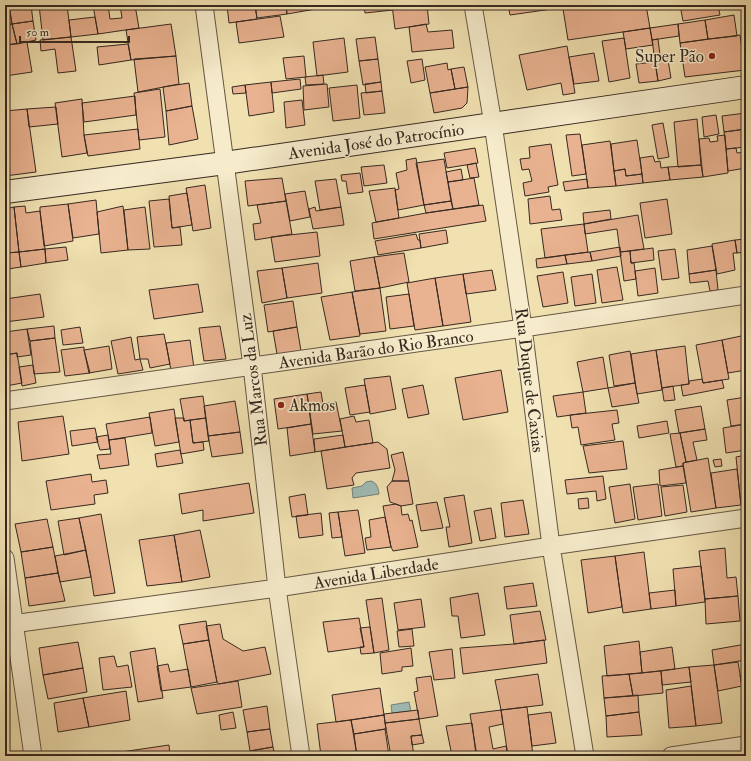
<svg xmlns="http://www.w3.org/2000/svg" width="751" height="761" font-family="'IM FELL Double Pica',serif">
<rect width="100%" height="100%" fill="#f1e1b1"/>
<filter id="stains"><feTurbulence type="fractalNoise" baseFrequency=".005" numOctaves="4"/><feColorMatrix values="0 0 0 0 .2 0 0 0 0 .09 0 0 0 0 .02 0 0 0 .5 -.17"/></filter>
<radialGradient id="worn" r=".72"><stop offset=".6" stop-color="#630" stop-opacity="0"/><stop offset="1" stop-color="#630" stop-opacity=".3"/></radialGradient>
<path fill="#9ebbb5" stroke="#748179" d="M371 481C377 483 378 487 379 494L353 498 352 488 362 486 366 482Z
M409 702 411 711 392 713 391 705Z"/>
<path fill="#e9b290" stroke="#362920" d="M5 5H9L12 24 5 25Z
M9 5H31L33 21 12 24Z
M39 5H67L71 37 43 40Z
M93 5H108L110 19 122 18 120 5H135L139 28 98 34Z
M227 5H255L257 19 229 23Z
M255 5H286L287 14 257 18Z
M286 5H315L316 9 287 14Z
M315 5H341L316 9Z
M364 5H392L393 10 365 13Z
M392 5H427L429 24 395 29Z
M508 5H558L559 8 510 15Z
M589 5H646L650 28 568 40 563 9Z
M680 5H718L720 15 683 21Z
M734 15 737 36 708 39 705 20Z
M280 16 284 37 239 43 236 22Z
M95 17 98 34 71 37 69 20Z
M705 20 708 39 680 43 678 24Z
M33 21 36 40 17 44 12 24Z
M12 24 17 44 5 45V25Z
M171 24 176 56 131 60 126 30Z
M426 24 428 32 452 30 454 48 412 52 409 27Z
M678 24 679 36 652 40 650 28Z
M650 28 653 45 626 49 623 32Z
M740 35 745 70 685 77 680 43Z
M71 37 76 71 58 73 55 49 41 51 40 40Z
M375 37 378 59 359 61 356 39Z
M344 38 348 72 317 76 313 42Z
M624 38 630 78 609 82 602 41Z
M658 39 660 55 667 54 671 78 658 81 652 40Z
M27 42 32 72 5 76V45Z
M128 44 131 60 99 65 97 47Z
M567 46 575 93 563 95 561 83 527 90 519 55Z
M594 53 599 81 574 84 569 57Z
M176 56 179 84 138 92 134 59Z
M304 56 306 77 286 79 283 58Z
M378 59 381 82 363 85 359 61Z
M422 59 425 80 411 83 407 61Z
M655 62 658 81 639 83 636 64Z
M447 63 448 70 451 69 455 89 430 93 425 67Z
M464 67 468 87 455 89 451 69Z
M323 75 324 84 306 85 305 77Z
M300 79 301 89 272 93 271 82Z
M271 82 274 112 249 116 245 85Z
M381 82 382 91 366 93 365 84Z
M189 83 192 106 166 111 163 87Z
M327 84 329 107 304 110 303 86Z
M245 85 246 93 233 94 232 87Z
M357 85 360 118 333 121 329 88Z
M468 87 467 103 462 108 434 113 430 93Z
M160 89 165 137 139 140 134 93Z
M382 91 385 113 364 115 361 93Z
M135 96 136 115 84 122 82 103Z
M82 99 84 135 87 153 62 157 55 103Z
M302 100 305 125 286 128 284 102Z
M192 106 198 139 169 145 166 111Z
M56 107 58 124 29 127 27 109Z
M27 109 36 172 5 176V111Z
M746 113V129L724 132 722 116Z
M716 115 719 134 704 137 702 117Z
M697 119 701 165 678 167 674 122Z
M663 123 669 157 658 159 652 125Z
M138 129 140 149 88 156 84 135Z
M746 129V147L726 149 724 132Z
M580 134 586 174 572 176 566 135Z
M725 135 728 173 703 177 699 139 709 138 710 142 718 141 717 136Z
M637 140 642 174 626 176 625 169 614 171 611 144Z
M610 141 616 186 588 188 582 145Z
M551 144 558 185 548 187 549 192 525 196 523 183 532 181 529 169 522 170 520 159 530 158 529 147Z
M475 148 478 163 447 168 444 153Z
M736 148 737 153 746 152V168L728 171 726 149Z
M653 156 655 162 660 161 661 168 668 167 670 180 643 183 640 158Z
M416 158 424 205 398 210 395 190 399 189 396 173 407 170 406 160Z
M444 159 451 201 424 205 416 163Z
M476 163 479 177 470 178 467 165Z
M384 165 387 183 364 186 361 167Z
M701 165 703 177 670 180 668 167Z
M461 169 463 180 448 182 446 172Z
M625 169 626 176 642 174 643 183 616 186 614 171Z
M360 173 363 192 348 194 346 181H342L341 175Z
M282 178 286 201 248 206 245 181Z
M474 178 479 205 453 209 448 182Z
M336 179 341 207 320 210 315 181Z
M587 179 588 188 565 191 563 182Z
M205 185 211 228 193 231 186 188Z
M395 188 399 218 376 222 369 191Z
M305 191 310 217 290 221 285 194Z
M187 193 192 225 172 228 169 196Z
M550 196 552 210 560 209 562 220 530 224 528 199Z
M169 199 172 228 180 227 182 245 154 247 149 201Z
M667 199 672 234 645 238 640 203Z
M96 200 99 234 73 238 68 204Z
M286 201 292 234 255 240 253 224 261 223 257 205Z
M451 201 453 209 426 213 424 205Z
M68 204 73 241 44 246 40 211V207Z
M483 205 486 221 374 239 372 223 426 213Z
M25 206 26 213 40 211 45 249 19 252 14 207Z
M123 206 128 250 101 253 97 212Z
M14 207 19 252 6 253 5 209Z
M145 207 150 249 128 250 124 210Z
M315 207 316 211 341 207 344 225 313 229 309 209Z
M610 210 611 219 584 224 583 213Z
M638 215 644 249 620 252 617 229 585 234 584 224Z
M584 224 588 252 545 258 541 229Z
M446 230 448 243 421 248 419 234Z
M317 232 320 256 275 262 271 237Z
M416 234 418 240H420L421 248 378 255 375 241Z
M746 239V252L737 253 735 240Z
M735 240 737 253H733L735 270 717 274 712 244Z
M712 246 716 270 689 274 687 250Z
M66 247 68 260 46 263 45 249Z
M620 247 621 256 592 261 590 252Z
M653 248 654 260 631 263 630 251Z
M5 249 8 269H5Z
M45 249 46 263 21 267 19 252Z
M675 249 679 278 662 280 658 251Z
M630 251 631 263H634L636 279 624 281 620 252Z
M19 252 21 267 8 269 6 253Z
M590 252 592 261 567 264 565 255Z
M404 253 409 282 380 288 374 257Z
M565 255 567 264 537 268 536 259Z
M374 257 380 288 355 291 350 261Z
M746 259V288H745L742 260Z
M318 263 322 293 287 298 282 268Z
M617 267 623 300 602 303 597 270Z
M282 268 287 298 262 303 257 271Z
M655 268 658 293 638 296 635 271Z
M492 270 496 290 466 294 463 274Z
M716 270 718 290 710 291 708 281 690 283 689 274Z
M563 272 568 303 543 307 537 276Z
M463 274 471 322 443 326 435 278Z
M592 274 596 303 575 306 571 277Z
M435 278 443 326 415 330 407 283Z
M198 284 203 312 154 319 149 290Z
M380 288 386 331 360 334 352 292Z
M352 292 360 336 330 340 321 297Z
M40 294 44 317 5 322V299Z
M409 294 414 326 390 329 386 297Z
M293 301 297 327 268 332 264 305Z
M54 326 55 338 30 341 27 329Z
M220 326 226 359 204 361 199 328Z
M80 327 83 343 63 345 61 330Z
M297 327 301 351 277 354 273 331Z
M27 329 31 355 17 357V353L5 355V332Z
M164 334 170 364 150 368 148 359H140L137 337Z
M746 335V370L728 373 722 340Z
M131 337 135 360 140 359 143 370 118 374 111 341Z
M55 338 60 372 34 374 30 341Z
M190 340 194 368 171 371 166 343Z
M722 340 729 379 703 383 696 345Z
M109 346 112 369 89 373 84 350Z
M685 346 689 384 662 388 656 350Z
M84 347V350L90 373 65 376 61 350Z
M656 350 662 390 637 394 631 354Z
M630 351 635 383 614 386 609 355Z
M17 353 22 383 6 386 5 385V355Z
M603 357 608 388 583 392 577 362Z
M33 365 36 383 22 386 19 367Z
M501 370 508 412 463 420 455 378Z
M390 376 396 409 370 414 364 379Z
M702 379 703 383 722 380 724 388 683 396 681 385 689 384V381Z
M635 383 639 403 612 407 608 388Z
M365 385 370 412 350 415 345 388Z
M423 385 429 414 408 418 402 389Z
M673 386 675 400 664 401 662 388Z
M321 392 323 404 309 406 307 394Z
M583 392 586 413 557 417 553 396Z
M307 394 311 424 278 429 274 399Z
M203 396 206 418 184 421 180 399Z
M746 397V424L731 426 727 400Z
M235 401 240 432 208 436 204 406Z
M336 402 342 431 313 434 309 406Z
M701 406 705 429 679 433 675 410Z
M174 409 179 442 155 446 149 413Z
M617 410 619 423 612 424 615 440 581 445 578 427 572 428 570 415Z
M63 416 69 454 22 461 18 422Z
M354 416 356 422 369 420 373 443 345 447 340 419Z
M150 417 152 433 109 440 106 424Z
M175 418H184V421L190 420 193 443 203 442 204 450 181 454Z
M206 418 209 441 193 443 190 420Z
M667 421 669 433 639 438 637 426Z
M311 424 315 452 290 456 287 428Z
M746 424V450L726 453 723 428Z
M95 428 98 442 72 446 70 431Z
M705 429 707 440 693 442 697 460 686 462 680 433Z
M240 432 243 453 212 457 208 436Z
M680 433 686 462 683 463V466L676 467 670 434Z
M108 435 110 449 100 450 96 437Z
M343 435 345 447 315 452 314 439Z
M125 438 129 465 100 469 97 455 111 454 109 440Z
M623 441 627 469 589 473 583 446Z
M378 442 387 449 390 468 356 473 352 478 354 485 327 489 321 451Z
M180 450 183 463 157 467 155 454Z
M403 452 409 481H392L395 470 391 455Z
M746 455V505H741L736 457Z
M708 458 716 508 691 512 683 463Z
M721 459 722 466 715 467 713 460Z
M683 466 686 483 660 486 659 470Z
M737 469 741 505 716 508 711 473Z
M91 474 92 482 106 480 108 493 94 495 95 504 51 510 46 481Z
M603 476 606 499 597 501 596 491 567 494 565 480Z
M392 481H409L413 504 401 506 390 502 387 487Z
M249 483 254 513 203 521V510L182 514 179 494Z
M630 484 635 519 615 523 609 487Z
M658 484 662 516 638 520 633 487Z
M683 485 687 512 665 516 661 487Z
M305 494 308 515 292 517 289 497Z
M464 495 472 543 449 547 446 527H450L444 498Z
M588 498 589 508 579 509 578 499Z
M523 500 529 534 505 537 501 503Z
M437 502 443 528 421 531 416 505Z
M396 504 401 506 402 515 408 514 410 521 412 520 418 547 393 551 391 547 383 506Z
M491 508 496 538 480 541 474 511Z
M358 510 365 553 345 556 338 512Z
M338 512 342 537 332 538 329 513Z
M321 513 323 535 299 538 296 516Z
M101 514 115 593 94 596 91 577 79 518Z
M385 517 391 547 367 550 365 538 371 537 369 520Z
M79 518 86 550 64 555 58 521Z
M47 519 53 547 21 552 15 524Z
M200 530 210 577 182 582 174 535Z
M174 535 182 582 147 586 139 540Z
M53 547 58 573 25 578 21 552Z
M725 548 727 578 736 577 738 596 705 599 699 551Z
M86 550 91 577 60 582 55 556Z
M644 552 651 609 623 613 615 556Z
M615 556 622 607 588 613 581 560Z
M701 566 705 602 676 606 673 569Z
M58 573 65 601 29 606 25 578Z
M533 583 537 606 507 609 504 587Z
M675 590 676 606 651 609 649 593Z
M478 593 485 635 461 638 458 616H452L450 598Z
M738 596 740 621 706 624 705 599Z
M382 598 389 650 374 653 366 600Z
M421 599 425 627 398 630 394 603Z
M540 611 546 640 514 644 510 615Z
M359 618 364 647 328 652 323 622Z
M206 621 209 640 183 644 179 625Z
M220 624 223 639 243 651 265 647 271 674 219 684 217 682 206 626Z
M370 627 374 653 361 654 360 647H364L360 628Z
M412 629 414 646 399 647 397 631Z
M209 640 217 682 191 687 183 644Z
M544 640 547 663 463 674 460 648 514 644Z
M639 641 642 673 607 676 604 646Z
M78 642 83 668 43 675 39 648Z
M746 644V660L714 665 712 650Z
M672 647 675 669 642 673 640 652Z
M155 648 163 698 138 702 130 652Z
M411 648 413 666 402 667V671L382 674 380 653Z
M452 649 455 678 434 680 429 652Z
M114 656 117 667 128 665 132 687 103 690 99 658Z
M738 662 742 686 718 691 714 665Z
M168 664 170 672 188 669 191 687 161 691 157 666Z
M714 665 722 723 696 726 689 667Z
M689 667 691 682 662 685 661 671Z
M83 668 87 692 48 699 43 675Z
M661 671 663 693 633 696 629 674Z
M538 674 543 705 501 710 495 680Z
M629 674 633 696 604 698 602 676Z
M746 674V710L740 675Z
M431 676 438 716 419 719 414 692 418 691 416 678Z
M238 681 242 707 197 714 191 688Z
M691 686 696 726 669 728 666 690Z
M380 688 384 715 336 722 332 695Z
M126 691 130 720 89 727 83 698Z
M638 695 639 712 606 716 604 698Z
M83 698 89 727 58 732 54 703Z
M267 706 270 729 247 732 243 710Z
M527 707 533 756H508L501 710Z
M418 710 419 719 385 723 384 714Z
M501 710 503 724 489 727 493 749 506 746 508 756H477L470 714Z
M233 712 236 728 221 730 219 715Z
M551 712 556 743 532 746 528 715Z
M639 712 642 735 607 737 606 716Z
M384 715 386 729 354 734 351 720Z
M419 719 422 735 411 736 414 756H391L385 723Z
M351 720 357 756H321L317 724Z
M472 723 476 755 452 756 446 726Z
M270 729 273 747 250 751 247 732Z
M385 729 389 756H357L354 734Z
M422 735 424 743 412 745 411 736Z
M169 745 170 756H94Z
M273 747 275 756H251L250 751Z"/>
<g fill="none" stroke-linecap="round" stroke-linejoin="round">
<defs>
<path id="street" d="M204 5 252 366 277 588 301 756
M473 5 493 124 523 328 551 546 585 756
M5 401 523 328 746 295
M5 558 33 756
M5 625 277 588 551 546 746 518
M671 756 746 745"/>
<path id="secondary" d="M5 192 225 163 746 87"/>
</defs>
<use href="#street" stroke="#655744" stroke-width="19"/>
<use href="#secondary" stroke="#362920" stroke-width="24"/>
<use href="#street" stroke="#f6eccc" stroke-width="17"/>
<use href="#secondary" stroke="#f6eccc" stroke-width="22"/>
</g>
<g fill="#8f2418" stroke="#f6eccc" stroke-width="1.5">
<circle cx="712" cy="56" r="4"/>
<circle cx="281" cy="405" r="4"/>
</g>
<g text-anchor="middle" stroke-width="3" stroke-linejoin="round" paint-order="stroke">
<g font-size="17" fill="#362920" stroke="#f6eccc" text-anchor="end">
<text x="704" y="62">Super Pão</text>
<text x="289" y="411" text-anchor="start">Akmos</text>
</g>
<g font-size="17" fill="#362920" stroke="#f6eccc">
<text transform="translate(376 141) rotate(-8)" y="6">Avenida José do Patrocínio</text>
<text transform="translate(376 349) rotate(-8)" y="6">Avenida Barão do Rio Branco</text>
<text transform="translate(253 380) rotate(-97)" y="6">Rua Marcos da Luz</text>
<text transform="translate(530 380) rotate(83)" y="6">Rua Duque de Caxias</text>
<text transform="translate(376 573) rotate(-9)" y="6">Avenida Liberdade</text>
</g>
</g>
<rect width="751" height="761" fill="none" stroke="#f1e1b1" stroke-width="20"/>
<rect x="6" y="6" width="739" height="749" fill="none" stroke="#362920" stroke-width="2"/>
<rect x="10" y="10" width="731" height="741" fill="none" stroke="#362920"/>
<path d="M20 36v6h109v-6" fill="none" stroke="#362920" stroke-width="2"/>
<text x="26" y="36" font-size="12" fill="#362920" stroke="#f6eccc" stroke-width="3" paint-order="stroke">50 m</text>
<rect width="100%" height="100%" filter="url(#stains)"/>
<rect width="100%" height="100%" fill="url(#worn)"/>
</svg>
